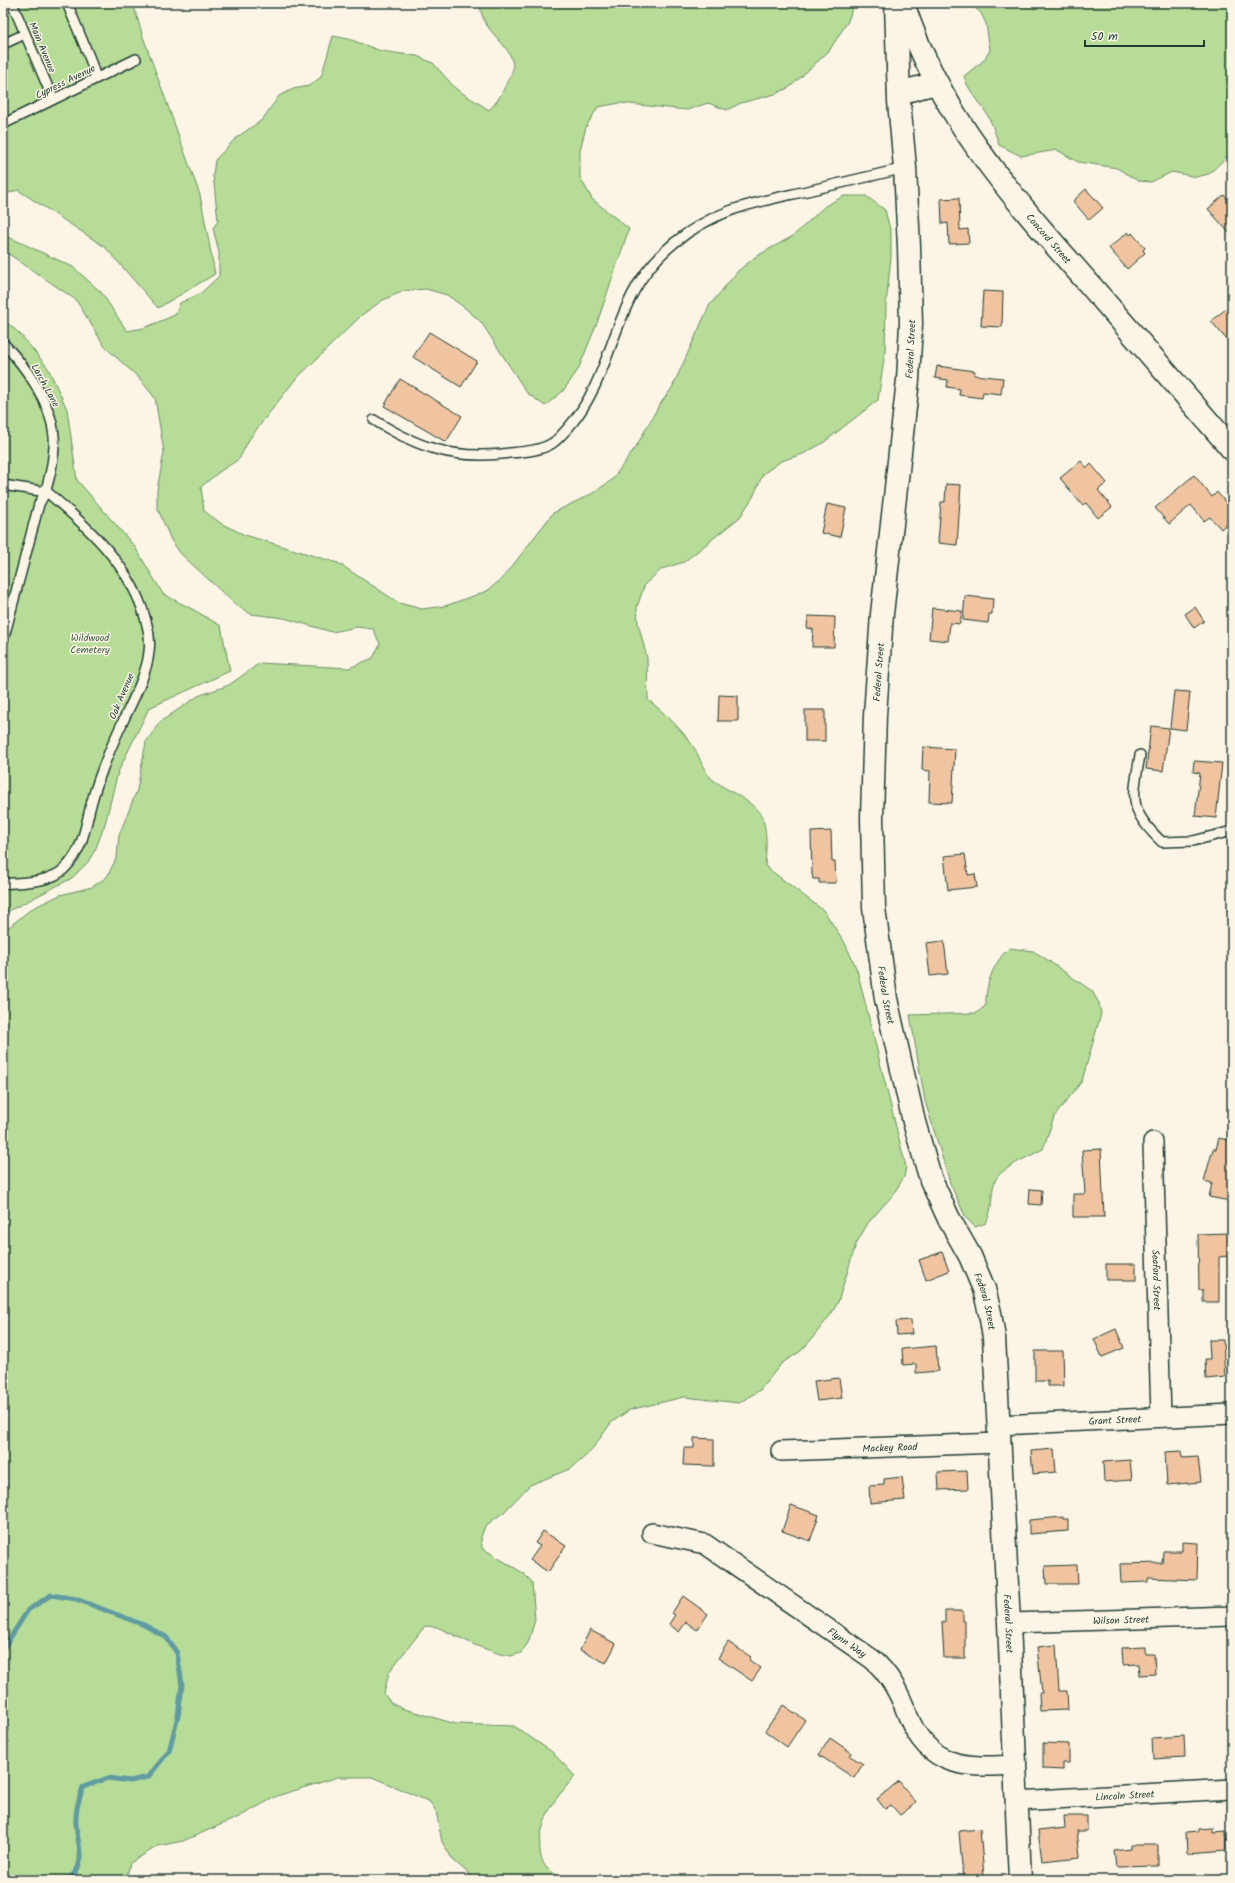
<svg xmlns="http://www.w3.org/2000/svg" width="1235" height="1883" font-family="Kalam,sans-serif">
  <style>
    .green { fill: #b6dc97; stroke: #6a8c66 }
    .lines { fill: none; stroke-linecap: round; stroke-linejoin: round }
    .stream { stroke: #609ba1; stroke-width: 5 }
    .building { fill: #f0c4a0; stroke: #1f3d34 }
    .lane-casing { stroke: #1f3d34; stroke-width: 12 }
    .street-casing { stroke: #1f3d34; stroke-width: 22 }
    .secondary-casing { stroke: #1f3d34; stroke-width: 25 }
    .lane { stroke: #fcf5e5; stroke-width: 9 }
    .street { stroke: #fcf5e5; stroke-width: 19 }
    .secondary { stroke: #fcf5e5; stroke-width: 22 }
    .labels { text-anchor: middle; stroke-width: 3; stroke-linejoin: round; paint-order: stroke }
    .street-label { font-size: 10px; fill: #1f3d34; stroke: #fcf5e5 }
    .park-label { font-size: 10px; fill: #3d5d48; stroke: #fcf5e5 }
  </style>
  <rect width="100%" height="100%" fill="#fcf5e5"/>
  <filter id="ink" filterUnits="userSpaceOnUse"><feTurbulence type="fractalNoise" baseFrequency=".025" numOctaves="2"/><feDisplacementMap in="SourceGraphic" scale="8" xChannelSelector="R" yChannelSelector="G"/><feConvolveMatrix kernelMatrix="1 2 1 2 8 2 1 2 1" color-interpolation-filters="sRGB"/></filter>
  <g filter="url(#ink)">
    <g class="green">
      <polygon points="3,3 133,3 142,34 200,195 215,274 158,308 105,247 18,190 3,195"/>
      <path d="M480 3H854L848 21 829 51 790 87 775 94 741 103 727 110 708 103 687 110 620 103 598 107 586 127 580 150V177L592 199 629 229 597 323 578 370 563 391 545 406 527 393 481 322 465 308 447 295 426 289 404 291 383 300 363 314 294 381 250 438 239 459 219 472 201 487 204 511 222 524 245 535 338 563 399 603 422 609 445 606 487 591 503 578 553 513 593 493 612 480 637 445 658 407 672 388 709 306 738 271 755 257 793 236 825 206 844 196H866L885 210 891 233V257L886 305 885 352 878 400 823 443 803 454 781 461 763 474 753 497 740 517 684 562 662 569 645 584 637 607 638 623 647 658 648 700C663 711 682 730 693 746 700 756 702 769 711 778 724 790 755 801 762 817 768 833 766 850 765 866L824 911 845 943 857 970 906 1167 904 1177 892 1196 868 1223 856 1244 838 1302 832 1313 810 1341 801 1351 782 1363 760 1390 739 1403 684 1397 629 1410 611 1423 590 1452 572 1468 530 1485 504 1512 485 1526 481 1537 482 1548 523 1573 532 1582 535 1620 528 1643 521 1653 511 1656 500 1654 477 1646 437 1627 425 1626 389 1672 384 1694 391 1703 401 1708 456 1724 514 1726 552 1752 575 1776C568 1785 560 1793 554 1802 543 1819 531 1855 549 1870 554 1875 564 1877 571 1880H476L453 1860 442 1842 436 1811 430 1802 372 1777H338L277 1796 239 1817 183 1841 158 1846 130 1863 126 1880H3V932L31 909 60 895 92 887 107 877 117 857 119 835 137 790 146 742 160 722 198 696 229 685 260 663 349 668 373 658 380 644 373 629 357 627 332 632 284 618 251 614 236 605 181 554 171 540 157 507V490L164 452 155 398 139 378 105 347 76 300 3 250V236L13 239 73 267 101 292 127 331 144 328 175 315 180 303 201 293 219 276V252L213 228 218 221 213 175 215 160 236 138 262 120 279 96 293 89 309 86 321 77 333 36 349 39 381 51 417 56 433 63 456 89 489 110C498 101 502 94 507 82 509 78 513 72 513 68 513 42 481 35 480 3Z"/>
      <path d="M969 3H1232V152L1209 174 1196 177 1172 172 1151 182 1138 181 1117 168 1078 162 1057 150 1021 156 999 145C995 133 991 119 983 108 975 95 969 92 964 76L984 60 990 50 986 24 981 13Z"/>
      <polygon points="3,319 21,335 48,368 67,409 77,480 135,547 163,594 194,610 221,626 230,671 149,708 118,772 105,824 96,848 88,862 72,878 3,914"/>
      <path d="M1009 948 1033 951 1043 957 1092 991 1099 1003 1101 1014 1082 1081 1054 1117 1043 1149C1031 1156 1000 1168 995 1181 990 1193 994 1208 986 1223L975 1227 966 1218 950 1183 925 1101 910 1015 977 1013 986 1005C985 984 994 962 1009 948Z"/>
    </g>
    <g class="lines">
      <path class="stream" d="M3 1649 28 1610 51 1595 76 1599 144 1625 166 1637 177 1653 182 1685 178 1716 169 1751 148 1777 130 1781 108 1778 83 1787C79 1800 75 1811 76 1824 77 1845 89 1865 67 1880"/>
    </g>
    <g class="building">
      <polygon points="1086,189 1103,208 1089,220 1073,201"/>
      <polygon points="1224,195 1232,205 1232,236 1208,209"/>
      <polygon points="959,198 960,230 968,229 969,243 949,244 948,223 942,224 941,199"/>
      <polygon points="1128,232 1130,235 1132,233 1145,248 1143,250 1145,253 1127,269 1109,248"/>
      <polygon points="983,291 1003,292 1002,327 981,326"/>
      <polygon points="1227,308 1232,314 1232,346 1211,321"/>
      <polygon points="429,332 477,361 461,387 413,357"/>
      <polygon points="937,366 975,371 974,375 1003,378 1001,394 983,392 982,398 959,395 960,389 947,387 948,380 935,378"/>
      <polygon points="400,379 462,416 446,442 384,406"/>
      <polygon points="1081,461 1087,468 1091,464 1107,483 1098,490 1112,507 1098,518 1086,503 1082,505 1060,478"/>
      <polygon points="1194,475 1212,497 1217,492 1232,510 1232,519 1221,529 1210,517 1204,521 1191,505 1169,524 1155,508"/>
      <polygon points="946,484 961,485 957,545 938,543 941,502 945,502"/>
      <polygon points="827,504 846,508 840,537 821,533"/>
      <polygon points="965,596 993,599 992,614 989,614 988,623 963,620"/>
      <polygon points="1195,607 1204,621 1194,628 1185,614"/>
      <polygon points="932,608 962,611 960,624 950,623 948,641 929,639"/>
      <polygon points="808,616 835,617 834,647 812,647 813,629 807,628"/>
      <polygon points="1174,691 1190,692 1186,730 1170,728"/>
      <polygon points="719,695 738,696 738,721 718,721"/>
      <rect x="805" y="710" width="20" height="31"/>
      <polygon points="1151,726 1169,728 1163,771 1146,769"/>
      <polygon points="923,747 955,749 952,803 929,802 930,771 922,770"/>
      <polygon points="1194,761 1222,763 1216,818 1195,816 1200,773 1193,772"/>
      <polygon points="831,831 832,862 835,862 836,883 819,883 819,879 813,879 812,874 811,832"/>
      <polygon points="965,854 968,875 975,874 977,887 948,890 944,856"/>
      <polygon points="944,941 948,974 930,976 926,943"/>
      <polygon points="1219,1138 1232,1141 1230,1201 1209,1197 1212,1183 1204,1181 1213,1149 1216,1149"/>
      <polygon points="1101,1149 1104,1217 1073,1217 1073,1194 1085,1194 1082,1150"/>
      <polygon points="1030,1189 1042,1190 1041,1205 1029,1204"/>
      <polygon points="1229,1233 1229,1256 1219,1257 1219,1302 1203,1302 1203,1290 1199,1290 1198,1234"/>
      <polygon points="942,1252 949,1271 926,1280 919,1260"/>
      <rect x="1106" y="1264" width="30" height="16"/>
      <polygon points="911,1320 912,1334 897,1335 896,1321"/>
      <polygon points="1116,1329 1124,1348 1102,1357 1094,1339"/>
      <polygon points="1209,1340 1223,1340 1225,1377 1206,1379 1205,1359 1210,1359"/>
      <polygon points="936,1346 938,1371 916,1373 916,1364 903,1365 902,1349"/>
      <polygon points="1035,1351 1063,1351 1064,1386 1048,1386 1048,1381 1035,1381"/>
      <polygon points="839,1378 842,1398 817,1401 814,1381"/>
      <polygon points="694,1438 714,1439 714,1466 683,1465 684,1448 694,1448"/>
      <polygon points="1054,1449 1056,1472 1033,1474 1031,1451"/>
      <polygon points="1181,1451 1182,1458 1198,1457 1201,1482 1167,1485 1165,1452"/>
      <polygon points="1130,1460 1132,1480 1104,1482 1103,1462"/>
      <polygon points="967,1471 968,1489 939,1490 938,1472"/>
      <polygon points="902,1477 905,1500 870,1503 869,1486 884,1485 884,1479"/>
      <polygon points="791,1505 819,1515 810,1541 782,1531"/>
      <polygon points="1063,1517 1063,1519 1068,1519 1068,1531 1029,1534 1029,1520"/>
      <polygon points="543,1531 566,1546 548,1572 530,1560 540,1546 535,1543"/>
      <polygon points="1182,1542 1198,1543 1197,1580 1148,1578 1148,1582 1121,1583 1120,1564 1162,1563 1163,1551 1182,1551"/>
      <polygon points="1077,1565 1078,1584 1046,1584 1045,1566"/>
      <polygon points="683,1596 708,1614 697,1630 686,1622 679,1632 669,1624 675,1615 672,1613"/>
      <polygon points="945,1611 963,1611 963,1621 965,1621 965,1658 944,1658 942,1622 945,1622"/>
      <polygon points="590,1630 616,1644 606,1663 580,1650"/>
      <polygon points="728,1642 751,1657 749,1660 761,1668 752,1681 718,1658"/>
      <polygon points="1056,1645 1059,1691 1067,1691 1068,1710 1040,1711 1039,1693 1042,1693 1037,1647"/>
      <polygon points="1145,1647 1145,1654 1154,1654 1155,1674 1140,1675 1139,1664 1123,1665 1122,1648"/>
      <polygon points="783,1705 805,1720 787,1747 765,1731"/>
      <polygon points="1184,1736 1185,1757 1153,1759 1152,1738"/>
      <polygon points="830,1738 852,1753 850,1756 863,1764 854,1778 819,1755"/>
      <polygon points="1043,1743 1069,1744 1069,1763 1063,1763 1063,1770 1043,1769"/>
      <polygon points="899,1781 916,1803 900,1815 891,1805 885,1809 877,1799"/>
      <polygon points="1064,1816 1087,1816 1087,1831 1077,1831 1080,1857 1042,1861 1038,1831 1065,1828"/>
      <polygon points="1214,1828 1214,1832 1226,1831 1227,1850 1187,1853 1186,1833 1198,1832 1198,1829"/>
      <polygon points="980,1829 984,1877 963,1879 959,1831"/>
      <polygon points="1130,1845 1158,1845 1158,1866 1116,1867 1114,1851 1130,1849"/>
    </g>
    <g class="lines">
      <defs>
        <g id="lane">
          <polyline points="12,3 53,99"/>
          <polyline points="67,3 90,59 96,78"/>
          <polyline points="3,44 25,34"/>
          <polyline points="3,124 136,59"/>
          <path d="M3 343C26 367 51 402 54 436 55 447 53 459 51 470 48 483 46 493 39 504L3 641"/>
          <path d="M374 420C417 447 451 459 502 454 517 452 537 452 551 444 558 440 562 434 568 428 603 388 609 340 632 295 642 275 657 257 674 243 717 208 754 203 807 191 840 183 872 176 905 168"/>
          <polyline points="3,485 47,492"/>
          <path d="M1140 755C1133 799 1127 809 1162 842L1193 841 1232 831"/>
          <path d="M3 884C21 882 50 883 64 869 84 850 85 826 92 801 100 772 112 744 125 717 134 698 147 673 149 652 150 644 149 632 147 625 134 568 89 528 47 492"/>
        </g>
        <g id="street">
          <path id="s1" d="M1153 1142 1161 1417"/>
          <path id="s2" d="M998 1425 1232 1414"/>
          <path id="s3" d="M781 1451 999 1443"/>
          <path id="s4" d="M652 1533 705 1544 872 1659C890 1674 900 1694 908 1716 929 1768 965 1768 1015 1765"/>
          <path id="s5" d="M1009 1623 1232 1616"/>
          <path id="s6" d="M1017 1801 1232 1789"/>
        </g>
        <g id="secondary">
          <path id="s7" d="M896 3 899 101 905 168 909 247 911 324 908 380 882 614 875 715 872 818 874 908 886 999 914 1122 931 1180 949 1219 970 1256 984 1289 990 1313 994 1338 1009 1623 1020 1880"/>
          <path id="s8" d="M903 3C939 116 1014 199 1091 286 1138 340 1185 395 1232 449"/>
          <polyline points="899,93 936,83"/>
        </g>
      </defs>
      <use href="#lane" class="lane-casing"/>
      <use href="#street" class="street-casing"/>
      <use href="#secondary" class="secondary-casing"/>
      <use href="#lane" class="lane"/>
      <use href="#street" class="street"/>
      <use href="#secondary" class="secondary"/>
    </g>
  </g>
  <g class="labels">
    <g class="street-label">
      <text transform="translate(43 47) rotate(67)" y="4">Main Avenue</text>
      <text transform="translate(65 81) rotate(-26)" y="4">Cypress Avenue</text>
      <text dy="4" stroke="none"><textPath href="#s8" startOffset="279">Concord Street</textPath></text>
      <text transform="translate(910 349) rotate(-87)" y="4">Federal Street</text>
      <text transform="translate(46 385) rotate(61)" y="4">Larch Lane</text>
      <text transform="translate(878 672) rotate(-86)" y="4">Federal Street</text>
      <text transform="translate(121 696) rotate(-67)" y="4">Oak Avenue</text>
      <text dy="4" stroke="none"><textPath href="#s7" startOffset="995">Federal Street</textPath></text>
      <text dy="4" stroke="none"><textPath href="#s1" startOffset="138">Seaford Street</textPath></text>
      <text dy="4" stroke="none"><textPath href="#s7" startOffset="1319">Federal Street</textPath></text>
      <text dy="4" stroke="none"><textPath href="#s2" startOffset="117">Grant Street</textPath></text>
      <text dy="4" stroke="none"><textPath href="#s3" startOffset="109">Mackey Road</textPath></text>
      <text dy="4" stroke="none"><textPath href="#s5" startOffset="112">Wilson Street</textPath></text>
      <text dy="4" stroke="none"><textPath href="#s7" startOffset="1643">Federal Street</textPath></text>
      <text dy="4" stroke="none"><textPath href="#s4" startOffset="227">Flynn Way</textPath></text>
      <text dy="4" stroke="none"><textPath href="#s6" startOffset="108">Lincoln Street</textPath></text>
    </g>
    <g class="park-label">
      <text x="90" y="641">Wildwood<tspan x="90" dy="12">Cemetery</tspan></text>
    </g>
  </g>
  <rect width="1235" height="1883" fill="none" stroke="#fcf5e5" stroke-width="16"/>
  <rect x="8" y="8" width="1219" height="1867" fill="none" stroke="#1f3d34" stroke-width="1.5" filter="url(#ink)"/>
  <path d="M1085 40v6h119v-6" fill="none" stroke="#1f3d34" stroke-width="2"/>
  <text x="1091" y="40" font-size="12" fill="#1f3d34" stroke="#fcf5e5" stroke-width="3" paint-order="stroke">50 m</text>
</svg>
